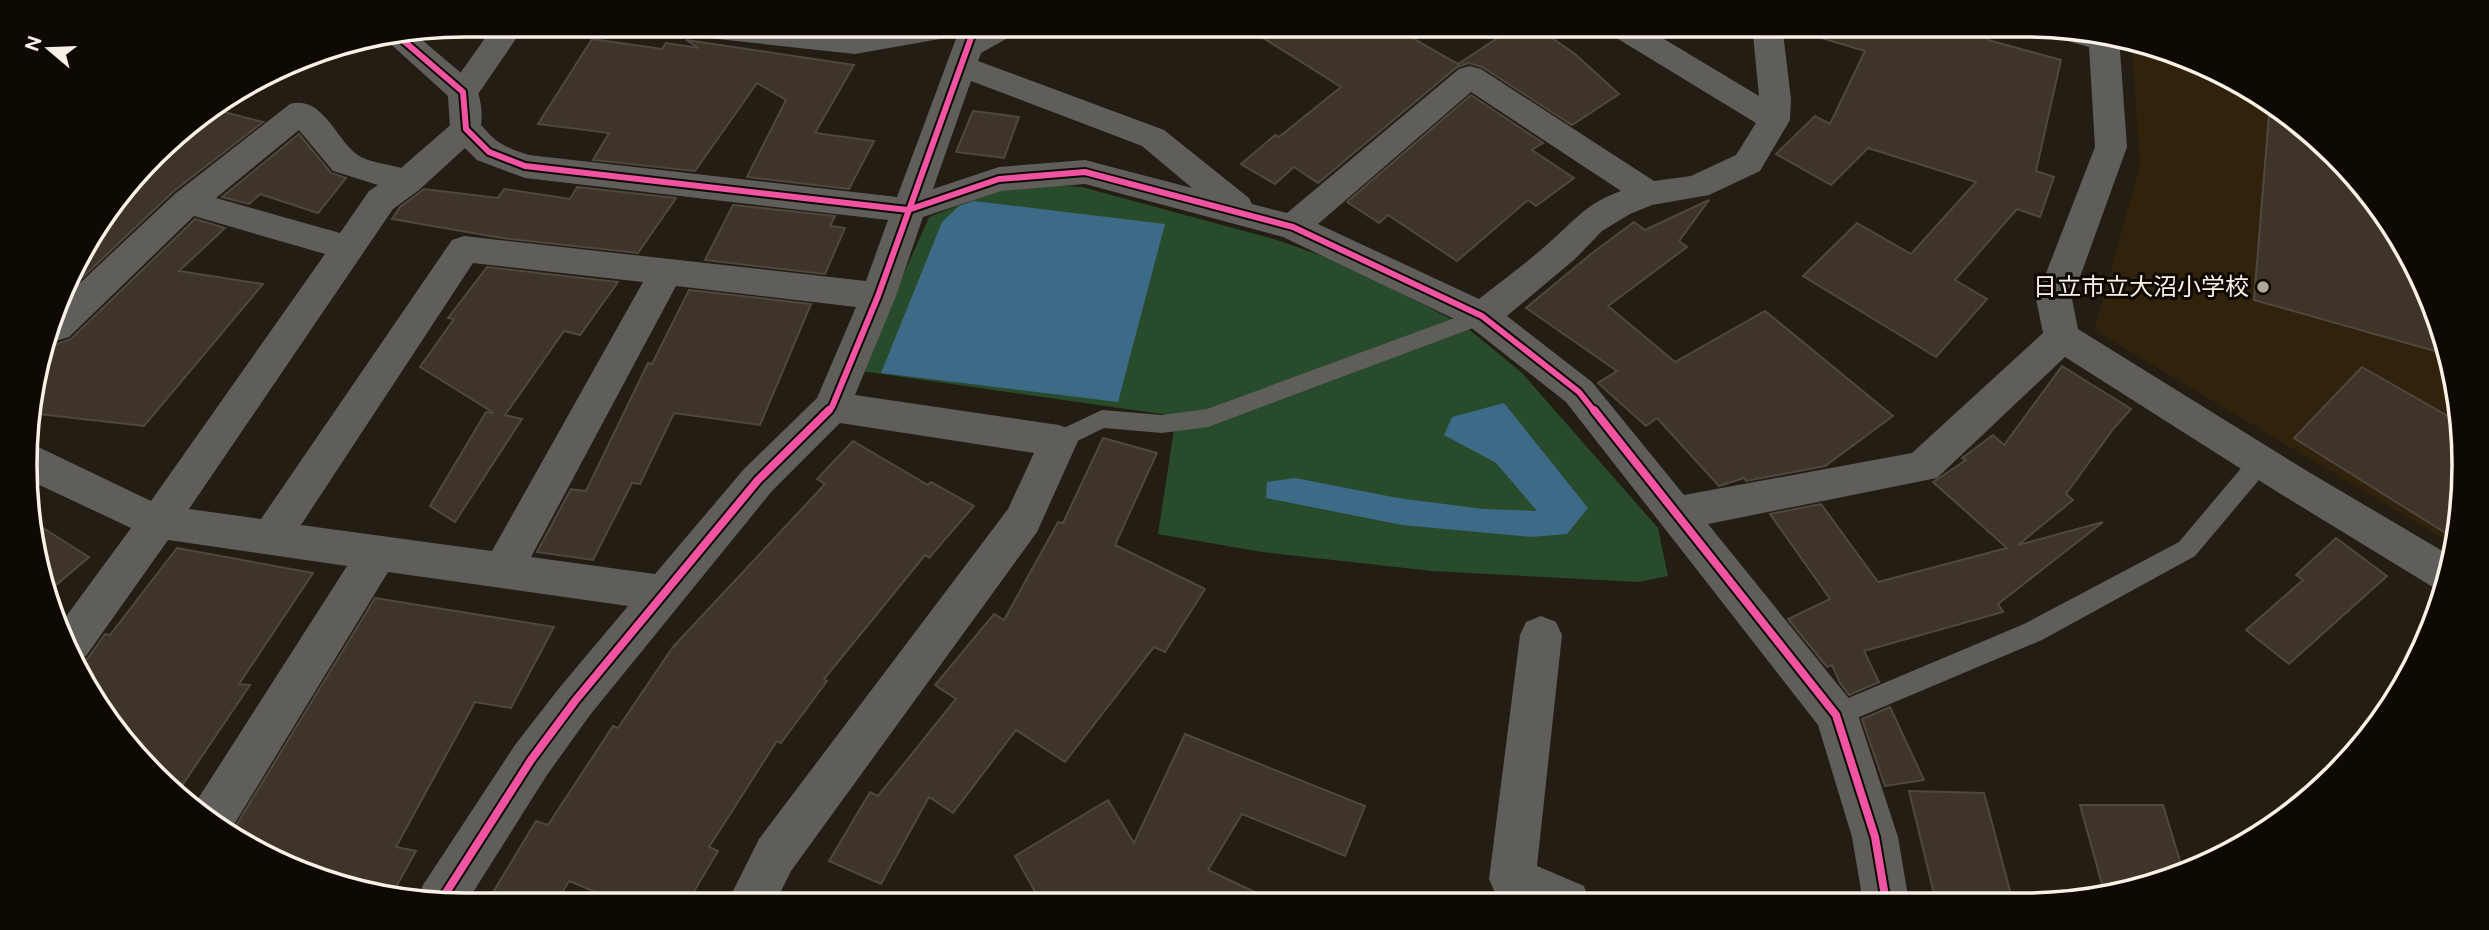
<svg xmlns="http://www.w3.org/2000/svg" width="2489" height="930" font-family="'Public Sans','Noto Sans JP',sans-serif">
  <style>
    .built { fill: #31220b }
    .green { fill: #284b2b }
    .water { fill: #3d6a87 }
    .building { fill: #3e3429; stroke: #4f4840; stroke-width: 2 }
    .lines { fill: none; stroke-linecap: round; stroke-linejoin: round }
    .service { fill: #5f5e5a; fill-rule: evenodd }
    .minor { fill: #5f5e5a; fill-rule: evenodd }
    .tertiary { fill: #5f5e5a; fill-rule: evenodd }
    .cycleway-far1-casing { stroke: #0f0904; stroke-width: 10 }
    .cycleway-casing { stroke: #0f0904; stroke-width: 12 }
    .cycleway-far1 { stroke: #f153a3; stroke-width: 6 }
    .cycleway { stroke: #f153a3; stroke-width: 8 }
    .poi-dot { fill: #aea79c; stroke: #0f0904; stroke-width: 2.5 }
    .labels { text-anchor: middle; stroke-width: 6; stroke-linejoin: round; paint-order: stroke }
    .poi-label { font-size: 24px; fill: #f9f1e5; stroke: #0f0904; text-anchor: end }
    .rim { fill: none; stroke: #f9f1e5; stroke-width: 3.5 }
  </style>
  <rect width="100%" height="100%" fill="#231d13"/>
  <polygon class="built" points="2131,39 2138,40 2292,116 2406,245 2461,408 2452,544 2094,330 2140,166"/>
  <polygon class="green" points="1053,185 1082,187 1274,239 1340,262 1465,326 1522,373 1658,528 1668,576 1639,582 1432,571 1262,552 1158,534 1176,416 861,371 929,217 1001,189"/>
  <g class="water">
    <polygon points="974,201 1165,224 1118,402 881,373 942,222 959,206"/>
    <polygon points="1504,403 1588,508 1567,534 1531,537 1402,525 1266,498 1267,482 1295,478 1398,498 1483,509 1537,511 1496,463 1444,435 1452,417"/>
  </g>
  <g class="building">
    <polygon points="1241,24 1388,24 1458,64 1519,24 1532,24 1575,54 1619,94 1572,125 1482,67 1469,63 1457,67 1318,183 1294,167 1275,184 1241,164 1275,135 1279,137 1341,87"/>
    <polygon points="1807,24 1994,24 1988,40 2061,60 2036,171 2054,177 2040,217 2017,209 1955,280 1987,299 1936,357 1803,276 1857,223 1911,254 1976,182 1868,148 1831,185 1776,154 1815,116 1830,124 1865,51 1805,33"/>
    <polygon points="592,39 662,49 666,43 699,48 686,40 854,65 815,133 874,141 849,189 747,177 786,100 757,83 695,171 593,160 609,133 538,124"/>
    <polygon points="1471,95 1543,143 1532,150 1574,178 1536,206 1528,200 1457,261 1388,215 1379,223 1347,202"/>
    <polygon points="216,110 263,122 174,191 68,291 83,245 165,146 174,148"/>
    <polygon points="973,111 1019,117 1004,158 956,152"/>
    <polygon points="2269,115 2298,122 2406,245 2442,353 2254,300"/>
    <polygon points="299,134 331,173 346,178 318,213 260,194 249,204 222,197"/>
    <polygon points="577,187 676,198 638,253 502,238 392,219 400,207 424,189 498,198 504,189 570,199"/>
    <polygon points="1709,200 1679,241 1687,247 1608,306 1675,362 1765,311 1893,416 1825,466 1746,481 1744,478 1719,486 1657,418 1646,426 1598,383 1617,371 1526,308 1591,254 1634,222 1645,230"/>
    <polygon points="733,205 835,216 830,226 845,228 825,274 705,260"/>
    <polygon points="195,219 225,228 179,271 263,284 144,426 29,413 51,342 57,344 71,339"/>
    <polygon points="487,267 618,282 580,335 564,331 505,415 522,419 455,522 430,506 486,412 494,413 420,367 454,319 448,318"/>
    <polygon points="689,290 811,304 760,425 674,413 640,484 632,483 593,560 537,552 571,489 586,491 648,363 652,364"/>
    <polygon points="2062,366 2131,409 2114,428 2066,494 2073,500 2018,545 2103,522 1998,604 2003,612 1864,651 1879,682 1849,695 1840,683 1832,665 1827,667 1788,619 1830,599 1770,514 1821,504 1878,582 2007,548 1933,482 1966,460 1962,458 1993,435 2004,445"/>
    <polygon points="2362,367 2460,423 2452,537 2294,438"/>
    <polygon points="1103,438 1157,453 1115,545 1205,589 1165,652 1154,647 1065,762 1016,730 953,813 929,797 881,884 829,861 870,792 878,796 956,699 935,685 994,614 1004,620 1058,522 1063,523"/>
    <polygon points="853,441 928,485 931,482 974,506 929,558 925,555 824,679 827,681 781,743 777,741 709,847 718,851 686,905 627,905 569,881 555,905 528,905 492,894 536,821 548,825 613,726 618,728 673,647 825,484 817,479"/>
    <polygon points="32,521 89,557 49,591 33,551"/>
    <polygon points="2336,538 2387,576 2289,664 2246,630 2303,580 2296,575"/>
    <polygon points="177,548 313,573 239,684 250,685 177,793 99,709 80,664 88,658 105,634 110,635"/>
    <polygon points="375,598 554,627 511,708 475,702 396,847 416,851 391,896 351,890 232,832"/>
    <polygon points="1890,707 1924,780 1885,786 1862,719"/>
    <polygon points="1185,734 1365,806 1345,856 1242,814 1208,870 1280,904 1042,904 1015,856 1108,800 1134,843"/>
    <polygon points="1909,791 1984,793 2013,902 1936,902"/>
    <polygon points="2080,805 2163,805 2183,871 2105,895"/>
  </g>
  <g class="lines">
    <g class="service">
      <polygon points="1482,308 1489,310 1493,316 1489,322 1208,427 1162,433 1104,428 1059,450 1051,448 1048,441 1051,434 1102,410 1162,415 1207,409"/>
      <polygon points="2261,452 2269,454 2272,461 2269,468 2195,556 2042,640 1845,723 1836,727 1827,723 1823,715 1827,707 2024,624 2179,542 2253,454"/>
    </g>
    <g class="minor">
      <polygon points="495,24 526,24 474,100 463,103 452,100 447,92"/>
      <path d="M656 24H767L855 34 909 24H1024L1020 31 981 53 978 61 1164 130 1249 198 1252 204 1287 213 1459 69 1470 66 1481 69 1654 181 1691 176 1736 155 1756 123 1605 31 1601 24H1639L1759 96 1752 24H1782L1791 99 1790 120 1760 171 1709 195 1652 205 1630 214 1602 231 1575 259 1507 316 1592 382 1684 495 1912 453 2043 333 2036 299 2095 147 2089 47 2053 37 2049 30 2050 28 2119 37 2127 147 2072 299 2078 329 2307 471 2451 556 2449 579 2444 592 2436 589 2279 493 2065 357 1937 478 1708 524 1851 701 1858 715 1898 837 1909 902H1863L1852 837 1818 725 1566 402 1469 326 1283 237 1085 184 1001 191 923 217 896 296 855 395 1059 425 1072 430 1078 441 1037 532 791 871 774 905H726L759 839 1008 509 1034 453 840 423 772 491 590 715 547 775 465 905 418 899 423 885 515 745 560 687 628 606 388 572 230 831 197 815 192 809 194 805 347 566 168 540 86 656 78 659 62 622 131 528 31 481 30 443 151 501 325 254 194 216 69 337 56 341 51 339 66 296 176 193 290 104C321 95 334 135 355 153 365 162 388 164 401 168L455 121C483 113 482 133 502 144 510 149 520 152 529 155L897 197 957 36 855 54 671 34 660 31ZM971 81 1142 146 1192 188 1085 160 999 167 933 189ZM1471 92 1621 191C1587 203 1576 219 1551 241 1528 262 1503 280 1479 299L1318 224ZM299 130 333 171 378 185 369 191 340 233 216 198ZM465 148 477 160 525 178 888 220 866 281 464 236 452 240 261 519 189 509 393 209 419 190ZM473 263 643 282 492 551 301 525ZM676 286 856 307 817 398 744 469 655 574 531 557Z"/>
      <polygon points="1541,616 1556,622 1562,635 1537,866 1584,886 1590,903 1513,903 1496,895 1489,879 1520,635 1526,622"/>
    </g>
    <path class="tertiary" d="M414 33 474 84C482 97 485 124 477 137L466 140 455 137 450 129 448 96 384 38Z"/>
    <defs>
      <g id="cycleway-far1">
        <polyline points="398,36 463,92 466,129 489,152 525,166 908,210 999,179 1085,172 1293,227 1482,316 1579,392 1595,412"/>
        <polyline points="827,412 832,407 878,296 976,24"/>
      </g>
      <g id="cycleway">
        <polyline points="1594,410 1836,715 1875,837 1886,902"/>
        <polyline points="440,902 531,760 575,701 758,480 829,410"/>
      </g>
    </defs>
    <use href="#cycleway-far1" class="cycleway-far1-casing"/>
    <use href="#cycleway" class="cycleway-casing"/>
    <use href="#cycleway-far1" class="cycleway-far1"/>
    <use href="#cycleway" class="cycleway"/>
  </g>
  <circle class="poi-dot" cx="2263" cy="287" r="7"/>
  <g class="labels">
    <g class="poi-label">
      <text x="2249" y="295">日立市立大沼小学校</text>
    </g>
  </g>
  <path d="M0 0H2489V930H0ZM465 37H2024A428 428 0 0 1 2452 465V465A428 428 0 0 1 2024 893H465A428 428 0 0 1 37 465V465A428 428 0 0 1 465 37Z" fill="#0f0904" fill-rule="evenodd"/>
  <path class="rim" d="M465 37H2024A428 428 0 0 1 2452 465V465A428 428 0 0 1 2024 893H465A428 428 0 0 1 37 465V465A428 428 0 0 1 465 37Z"/>
  <g transform="translate(49 49) rotate(289)" stroke="#0f0904" stroke-width="5" paint-order="stroke">
  <path d="M0-5L12 26L0 18L-12 26Z" fill="#f9f1e5"/>
  <text y="-10" font-size="19" font-weight="bold" text-anchor="middle" fill="#f9f1e5">N</text>
  </g>
</svg>
